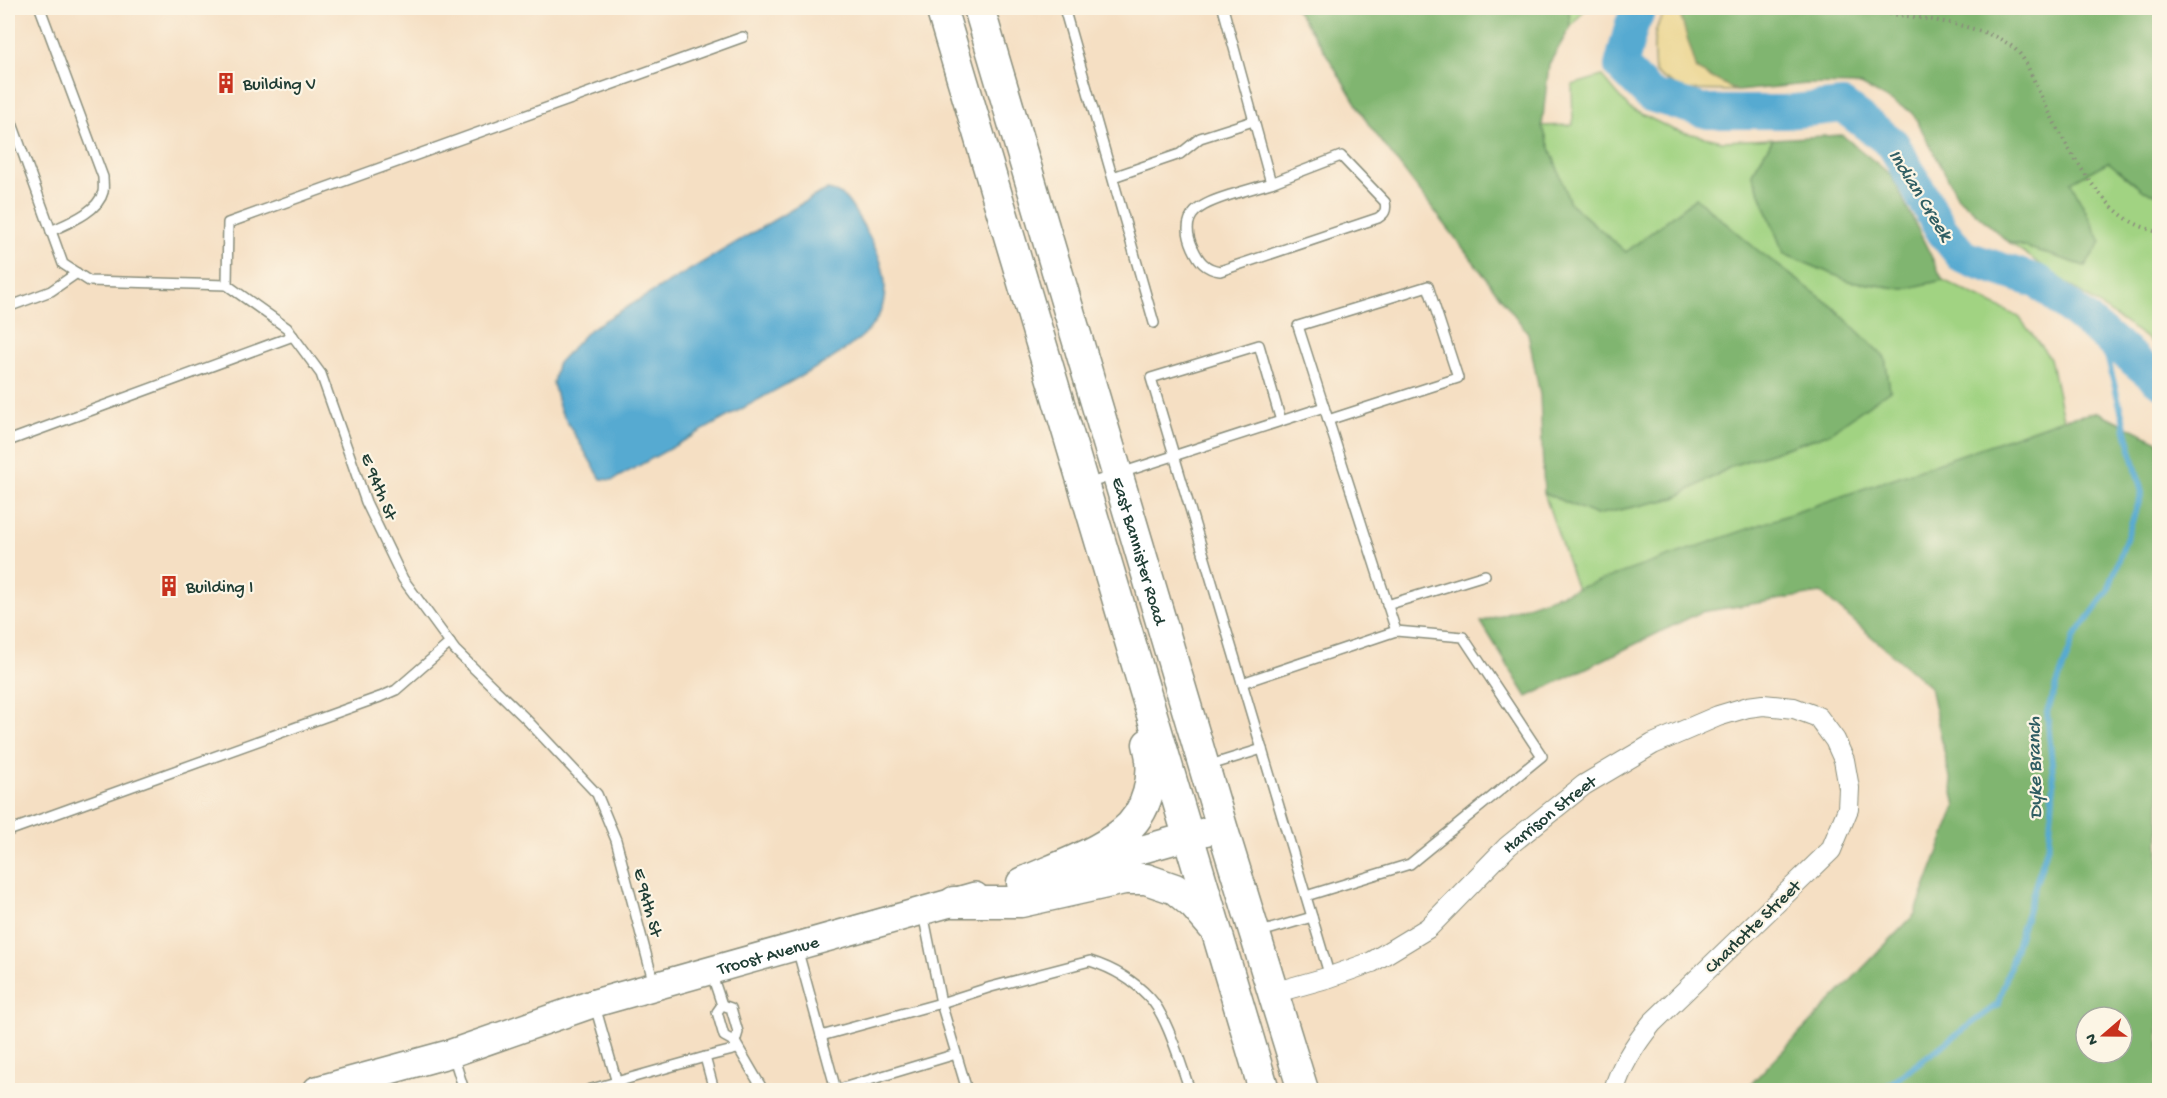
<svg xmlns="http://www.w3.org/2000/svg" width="2167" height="1098" font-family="'Gochi Hand',sans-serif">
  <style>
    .green { fill: #a1d382; stroke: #60885b; stroke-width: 1.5 }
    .forest { fill: #80b570; stroke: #507952; stroke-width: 1.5; fill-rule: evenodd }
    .sand { fill: #eeda9e; stroke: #868c69; stroke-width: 1.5 }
    .water { fill: #56aad1; stroke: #3a7482; stroke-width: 1.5 }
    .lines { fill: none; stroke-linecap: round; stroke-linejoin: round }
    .stream { stroke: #56aad1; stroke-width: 6 }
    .river { stroke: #56aad1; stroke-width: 34 }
    .lane-casing { stroke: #8a8e7c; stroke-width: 12 }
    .street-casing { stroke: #8a8e7c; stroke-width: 22 }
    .secondary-casing { stroke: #8a8e7c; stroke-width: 30 }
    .primary-casing { stroke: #8a8e7c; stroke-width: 33 }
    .path { stroke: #8a8e7c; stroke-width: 4; stroke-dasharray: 1.5 4.5; stroke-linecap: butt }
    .lane { stroke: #fff; stroke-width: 9 }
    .street { stroke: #fff; stroke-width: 20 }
    .secondary { stroke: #fff; stroke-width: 27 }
    .primary { stroke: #fff; stroke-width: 30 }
    .labels { text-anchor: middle; stroke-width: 4.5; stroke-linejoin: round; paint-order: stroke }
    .poi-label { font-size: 18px; fill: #1f3d34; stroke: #fcf5e5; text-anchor: start }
    .street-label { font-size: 18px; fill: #1f3d34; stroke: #fcf5e5 }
    .water-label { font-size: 20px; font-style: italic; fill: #305e63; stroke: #fcf5e5 }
  </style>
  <rect width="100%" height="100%" fill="#fcf5e5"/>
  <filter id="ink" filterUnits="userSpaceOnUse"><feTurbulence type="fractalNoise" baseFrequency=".0167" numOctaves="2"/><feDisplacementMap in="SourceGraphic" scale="12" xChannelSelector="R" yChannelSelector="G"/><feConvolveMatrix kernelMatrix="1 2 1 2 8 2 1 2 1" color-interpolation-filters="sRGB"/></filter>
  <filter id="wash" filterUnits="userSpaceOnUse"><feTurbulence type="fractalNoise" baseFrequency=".008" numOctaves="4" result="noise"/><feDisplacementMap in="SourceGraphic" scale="24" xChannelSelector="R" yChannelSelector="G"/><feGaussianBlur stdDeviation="1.35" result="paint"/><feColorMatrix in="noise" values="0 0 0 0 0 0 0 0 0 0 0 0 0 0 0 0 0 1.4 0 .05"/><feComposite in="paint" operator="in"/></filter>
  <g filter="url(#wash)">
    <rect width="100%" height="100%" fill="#f5dfc3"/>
    <g class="green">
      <polygon points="1569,8 1586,8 1570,28"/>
      <polygon points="1602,76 1629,108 1674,130 1722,141 1773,139 1752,173 1784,254 1849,281 1904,289 1943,280 2019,317 2050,358 2063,419 1577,590 1544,493 1596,515 1675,498 1734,465 1828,434 1890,390 1885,358 1832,306 1756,249 1696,198 1626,252 1570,203 1542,126 1573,125 1572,85"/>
      <polygon points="2108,161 2144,191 2159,195 2159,347 2007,241 2085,266 2086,211 2070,182"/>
    </g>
    <g class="forest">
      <polygon points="1295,8 1569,8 1570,28 1549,64 1542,126 1570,203 1626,252 1696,198 1756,249 1832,306 1885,358 1890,390 1828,434 1734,465 1675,498 1596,515 1544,493 1540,395 1528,333 1369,125 1321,45"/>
      <polygon points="1678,8 2159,8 2159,195 2144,191 2108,162 2071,182 2101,242 2085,266 2007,241 1958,197 1912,112 1861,85 1807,84 1737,91 1697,70"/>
      <polygon points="1842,135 1891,175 1943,280 1904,289 1849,281 1784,254 1752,173 1773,139"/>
      <path d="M2098 412 2158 441 2159 444V1090H1745L1915 914 1956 806 1930 687 1821 593 1701 612 1527 697 1481 622 2063 419ZM2086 1017H2122V1053H2086Z"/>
    </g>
    <path class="sand" d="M1668 8H1678L1697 70 1737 91 1682 90 1655 73C1653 48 1651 28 1668 8Z"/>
    <path class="water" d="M827 190C846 192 851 206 860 220 876 247 892 275 882 308 874 332 849 347 830 360L613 480 601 479 560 410 553 383 557 364 590 329 818 194Z"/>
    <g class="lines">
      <polyline class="stream" points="1882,1090 1998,1004 2049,842 2054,785 2047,712 2074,638 2108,591 2142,493 2101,332"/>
      <polyline class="river" points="1640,8 1632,24 1621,66 1650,95 1708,112 1785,112 1843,106 1893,144 1940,228 1963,257 2039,282 2160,381"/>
    </g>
  </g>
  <g filter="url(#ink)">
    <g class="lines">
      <defs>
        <g id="lane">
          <path d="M40 8 103 177C103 182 104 187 103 192 98 212 68 223 51 231"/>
          <polyline points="1064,8 1154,323"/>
          <path d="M1223 8 1271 183 1341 156 1385 202C1387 211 1384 214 1378 218L1220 271C1205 269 1199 261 1193 248 1177 213 1202 204 1230 195 1244 191 1257 187 1271 183"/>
          <polyline points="8,112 63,264 89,281 227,285 287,328 321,374 366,502 403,579 455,650 526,719 597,794 616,840 654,984"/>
          <polyline points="1113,177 1180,154 1200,138 1253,121"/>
          <polyline points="227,285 228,223 743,37"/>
          <polyline points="8,307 51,291 77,273"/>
          <polyline points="1324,407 1298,326 1428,286 1458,378 1328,420"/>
          <polyline points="8,441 293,336"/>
          <polyline points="1087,484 1281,421"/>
          <polyline points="1387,605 1485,575"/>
          <polyline points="1242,683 1396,631 1463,637 1542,756 1410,864 1306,896"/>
          <polyline points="1207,766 1262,749"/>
          <polyline points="8,831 380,697 396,690 450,643"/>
          <path d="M923 913 941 1003 991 987 1090 961C1112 968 1134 981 1149 997 1167 1015 1181 1066 1190 1090"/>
          <polyline points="1257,933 1312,917"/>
          <polyline points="797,948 836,1090"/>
          <polyline points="711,972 722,1005 717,1012 724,1036 735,1042 763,1090"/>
          <polyline points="1330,977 1151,378 1259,345 1281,421 1324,407 1396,631"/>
          <polyline points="722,1005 731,1008 738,1032 735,1042"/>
          <polyline points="595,1006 619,1090"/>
          <polyline points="821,1036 941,1003 967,1090"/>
          <polyline points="453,1055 464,1090"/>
          <polyline points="705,1057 737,1049"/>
          <polyline points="588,1090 705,1057 714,1090"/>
          <polyline points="836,1090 956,1054"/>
        </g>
        <g id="street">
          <path id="s1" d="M1273 993 1330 977 1372 962 1428 928 1508 846 1584 785 1653 744 1718 716 1748 707 1763 705 1794 708 1818 717 1835 740 1844 760 1849 788 1848 809 1831 850 1652 1023C1635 1044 1621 1065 1614 1090"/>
        </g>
        <g id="secondary">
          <polyline points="1079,867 1222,827"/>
          <path id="s2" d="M317 1090 452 1053 595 1003 975 896"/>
        </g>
        <g id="primary">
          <polyline points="941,8 1264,1090"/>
          <path id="s3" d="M979 8 1222 827 1303 1090"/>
          <path d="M1022 883C1052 869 1097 854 1122 833 1148 813 1157 775 1148 744"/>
          <polyline points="954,902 1021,902 1124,879 1146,879 1175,889 1194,905 1213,927"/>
        </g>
      </defs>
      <use href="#lane" class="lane-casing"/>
      <use href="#street" class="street-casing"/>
      <use href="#secondary" class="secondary-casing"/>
      <use href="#primary" class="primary-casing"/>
      <path class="path" d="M1880 8 1884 13C1920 18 1993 25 2018 52 2026 59 2036 86 2041 96 2060 135 2095 203 2134 223 2142 227 2151 230 2160 233"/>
      <use href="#lane" class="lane"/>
      <use href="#street" class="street"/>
      <use href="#secondary" class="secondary"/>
      <use href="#primary" class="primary"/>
    </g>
  </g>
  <defs>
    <symbol id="building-bare" viewBox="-9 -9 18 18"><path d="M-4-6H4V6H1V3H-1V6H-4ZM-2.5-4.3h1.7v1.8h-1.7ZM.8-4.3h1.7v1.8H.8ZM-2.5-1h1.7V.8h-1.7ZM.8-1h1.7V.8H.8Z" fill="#c8321e" stroke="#fcf5e5" stroke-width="2.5" paint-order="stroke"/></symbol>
  </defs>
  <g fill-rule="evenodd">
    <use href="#building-bare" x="211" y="68" width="30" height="30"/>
    <use href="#building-bare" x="154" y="571" width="30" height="30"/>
  </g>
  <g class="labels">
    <g class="poi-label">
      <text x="243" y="89">Building V</text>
      <text x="186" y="592">Building I</text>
    </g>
    <g class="street-label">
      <text transform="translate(380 486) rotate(68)" y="6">E 94th St</text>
      <text dy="6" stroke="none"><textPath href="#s3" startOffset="566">East Bannister Road</textPath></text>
      <text dy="6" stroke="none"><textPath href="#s1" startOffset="336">Harrison Street</textPath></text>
      <text transform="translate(649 902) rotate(75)" y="6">E 94th St</text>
      <text transform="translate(1752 926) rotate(-44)" y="6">Charlotte Street</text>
      <text dy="6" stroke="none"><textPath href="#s2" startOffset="471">Troost Avenue</textPath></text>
    </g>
    <g class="water-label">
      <text transform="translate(1922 194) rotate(58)" y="7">Indian Creek</text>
      <text transform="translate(2033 768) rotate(-91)" y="7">Dyke Branch</text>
    </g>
  </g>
  <rect width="2167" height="1098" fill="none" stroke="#fcf5e5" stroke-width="30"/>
  <g transform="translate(2104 1035) rotate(250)"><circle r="28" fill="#fcf5e5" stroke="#a4ab9e" stroke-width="1.5"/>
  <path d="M0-4.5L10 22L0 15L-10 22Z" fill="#c8321e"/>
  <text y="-9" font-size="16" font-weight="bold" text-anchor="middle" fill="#1f3d34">N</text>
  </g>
</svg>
